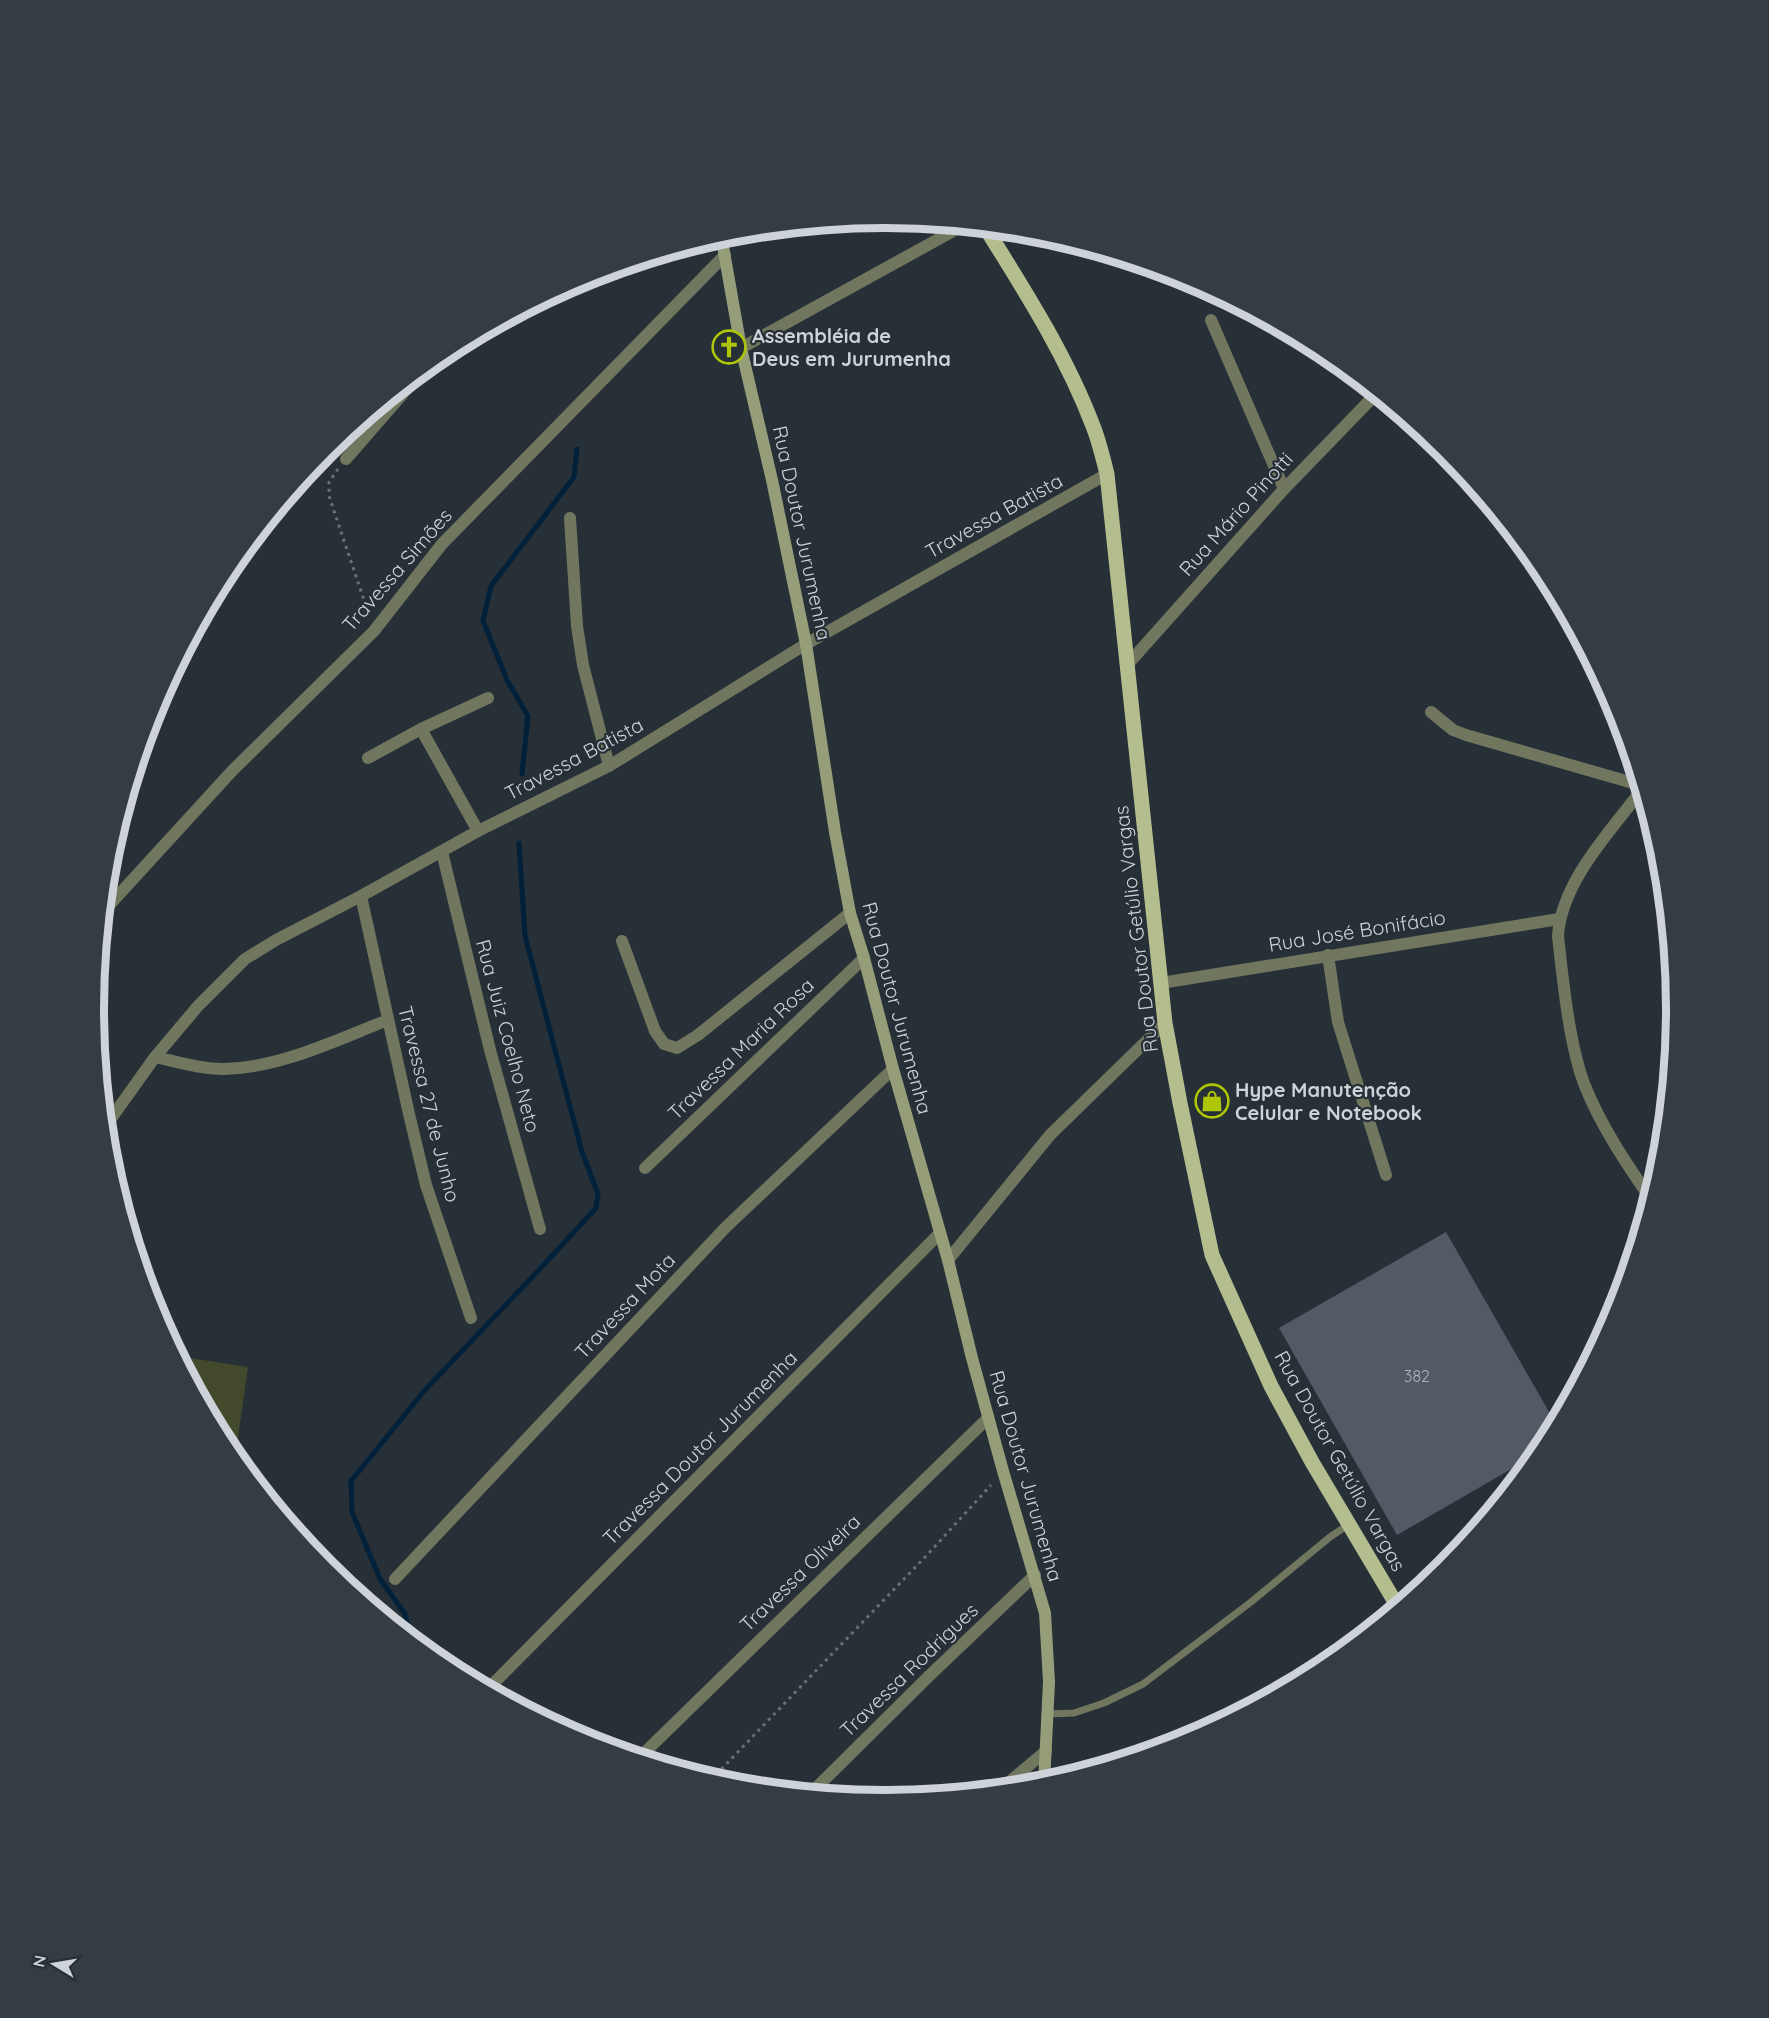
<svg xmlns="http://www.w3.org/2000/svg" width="1769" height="2018" font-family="Quicksand,sans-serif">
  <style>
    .green { fill: #43492b }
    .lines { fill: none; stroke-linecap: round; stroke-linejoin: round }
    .stream { stroke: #01213b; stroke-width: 5 }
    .building { fill: #525b65 }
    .path { stroke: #697077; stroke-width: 3; stroke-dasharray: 3 4.5; stroke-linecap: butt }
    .lane { stroke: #71765f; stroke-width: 7 }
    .street { stroke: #71765f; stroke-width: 12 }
    .secondary { stroke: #969e79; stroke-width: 12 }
    .primary { stroke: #b3bd8e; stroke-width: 15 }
    .labels { text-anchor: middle; stroke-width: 4.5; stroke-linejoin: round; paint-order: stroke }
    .number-label { font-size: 16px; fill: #aeb5bb }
    .poi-label { font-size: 20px; font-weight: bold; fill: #cdd3d8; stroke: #272f37; text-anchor: start }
    .street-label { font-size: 20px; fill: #cdd3d8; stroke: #272f37 }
    .rim { fill: none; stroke: #cdd3d8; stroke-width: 8 }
  </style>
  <rect width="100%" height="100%" fill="#272f37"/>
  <polygon class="green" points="177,1356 248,1367 235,1459 226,1448"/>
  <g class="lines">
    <g class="stream">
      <polyline points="522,774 528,716 507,680 483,621 491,586 574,477 577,449"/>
      <polyline points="411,1639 405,1614 380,1579 352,1512 351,1481 424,1391 538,1271 596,1208 598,1194 582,1152 525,936 519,843"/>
    </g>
  </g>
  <polygon class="building" points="1446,1232 1556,1424 1539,1453 1397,1535 1279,1328"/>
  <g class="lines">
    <g class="path">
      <polyline points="338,469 329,482 329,496 369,615"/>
      <polyline points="711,1780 928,1554 991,1485"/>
    </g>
    <polyline class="lane" points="1048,1714 1074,1713 1104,1703 1143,1684 1251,1602 1330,1537 1348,1525"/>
    <g class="street">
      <polyline points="534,303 535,305"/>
      <polyline points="1211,320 1284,489"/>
      <polyline points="741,348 964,225"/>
      <polyline points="346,459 426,367"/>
      <polyline points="570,518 577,626 583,665 609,766"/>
      <polyline points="1128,664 1284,489 1376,394"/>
      <polyline points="1431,712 1453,730 1466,735 1640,785"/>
      <polyline points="421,729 478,831"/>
      <polyline points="368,758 421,729 488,698"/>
      <path d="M1641 791C1610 831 1561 883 1558 936 1563 980 1569 1045 1585 1086 1601 1126 1626 1163 1650 1198"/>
      <polyline points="442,852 490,1050 540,1229"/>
      <polyline points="361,896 409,1114 426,1185 471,1318"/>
      <polyline points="102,913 232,771 374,631 442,544 725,255"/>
      <polyline points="622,941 655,1031 664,1044 677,1048 698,1035 850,913"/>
      <polyline points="1328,955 1338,1022 1386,1175"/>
      <polyline points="1161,983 1559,919"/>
      <path d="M155 1057C178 1062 200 1069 224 1069 280 1068 336 1040 388 1020"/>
      <polyline points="105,1127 155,1057 198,1006 245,959 276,940 361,896 478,831 609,766 806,644 1107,474"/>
      <polyline points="645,1168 864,958"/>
      <polyline points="948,1260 1050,1135 1165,1023"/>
      <polyline points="395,1579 725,1228 893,1069"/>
      <polyline points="1396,1605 1409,1598"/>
      <polyline points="487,1690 940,1233"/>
      <polyline points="639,1758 988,1418"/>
      <polyline points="1001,1789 1046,1751"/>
      <polyline points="811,1793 929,1676 1035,1575"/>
    </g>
    <polyline class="secondary" points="721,235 741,348 772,480 806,644 835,832 850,913 864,958 893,1069 948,1260 972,1358 1003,1471 1045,1613 1049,1682 1044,1784"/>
    <path class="primary" d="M985 227C1025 291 1066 355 1093 426 1099 441 1103 458 1107 474L1165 1023 1180 1103 1212 1255 1271 1386 1312 1462 1398 1607"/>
  </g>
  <defs>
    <symbol id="church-ring" viewBox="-11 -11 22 22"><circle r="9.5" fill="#272f37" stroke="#afc507" stroke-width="1.5"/><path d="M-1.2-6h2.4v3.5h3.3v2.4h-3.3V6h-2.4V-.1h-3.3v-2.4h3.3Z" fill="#afc507"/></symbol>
    <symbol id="shop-ring" viewBox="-11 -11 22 22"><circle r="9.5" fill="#272f37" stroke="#afc507" stroke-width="1.5"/><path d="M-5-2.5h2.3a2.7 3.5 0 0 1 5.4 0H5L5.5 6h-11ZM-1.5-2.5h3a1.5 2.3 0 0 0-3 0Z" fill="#afc507"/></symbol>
  </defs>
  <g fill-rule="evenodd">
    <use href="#church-ring" x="710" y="328" width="38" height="38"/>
    <use href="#shop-ring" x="1193" y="1082" width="38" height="38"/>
  </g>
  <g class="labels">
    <g class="number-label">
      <text x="1417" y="1382">382</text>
    </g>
    <g class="poi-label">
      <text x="752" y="343">Assembléia de<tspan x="752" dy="23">Deus em Jurumenha</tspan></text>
      <text x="1235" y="1097">Hype Manutenção<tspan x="1235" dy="23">Celular e Notebook</tspan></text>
    </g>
    <g class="street-label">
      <text transform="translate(1236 514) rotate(-48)" y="7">Rua Mário Pinotti</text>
      <text transform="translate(994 516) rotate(-29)" y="7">Travessa Batista</text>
      <text transform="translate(802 533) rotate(78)" y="7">Rua Doutor Jurumenha</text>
      <text transform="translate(397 570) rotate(-49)" y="7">Travessa Simões</text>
      <text transform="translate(574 759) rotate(-28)" y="7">Travessa Batista</text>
      <text transform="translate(1136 929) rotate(-97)" y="7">Rua Doutor Getúlio Vargas</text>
      <text transform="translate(1357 931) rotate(-9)" y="7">Rua José Bonifácio</text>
      <text transform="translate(897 1008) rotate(75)" y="7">Rua Doutor Jurumenha</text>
      <text transform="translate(508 1036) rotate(75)" y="7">Rua Juiz Coelho Neto</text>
      <text transform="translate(741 1049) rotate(-44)" y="7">Travessa Maria Rosa</text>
      <text transform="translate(429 1104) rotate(76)" y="7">Travessa 27 de Junho</text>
      <text transform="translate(625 1306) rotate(-47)" y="7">Travessa Mota</text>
      <text transform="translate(700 1448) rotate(-45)" y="7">Travessa Doutor Jurumenha</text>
      <text transform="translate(1340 1461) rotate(61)" y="7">Rua Doutor Getúlio Vargas</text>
      <text transform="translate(1026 1476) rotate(74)" y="7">Rua Doutor Jurumenha</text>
      <text transform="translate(800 1573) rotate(-44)" y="7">Travessa Oliveira</text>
      <text transform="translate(909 1670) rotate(-44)" y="7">Travessa Rodrigues</text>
    </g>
  </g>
  <path d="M0 0H1769V2018H0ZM104 1009a781 781 0 1 1 1562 0a781 781 0 1 1-1562 0Z" fill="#343c44" fill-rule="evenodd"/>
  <path class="rim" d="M104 1009a781 781 0 1 1 1562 0a781 781 0 1 1-1562 0Z"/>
  <g transform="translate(54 1964) rotate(281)" stroke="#272f37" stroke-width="4.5" paint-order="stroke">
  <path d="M0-4.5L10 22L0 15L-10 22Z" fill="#cdd3d8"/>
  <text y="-9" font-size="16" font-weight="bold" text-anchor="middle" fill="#cdd3d8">N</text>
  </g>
</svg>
